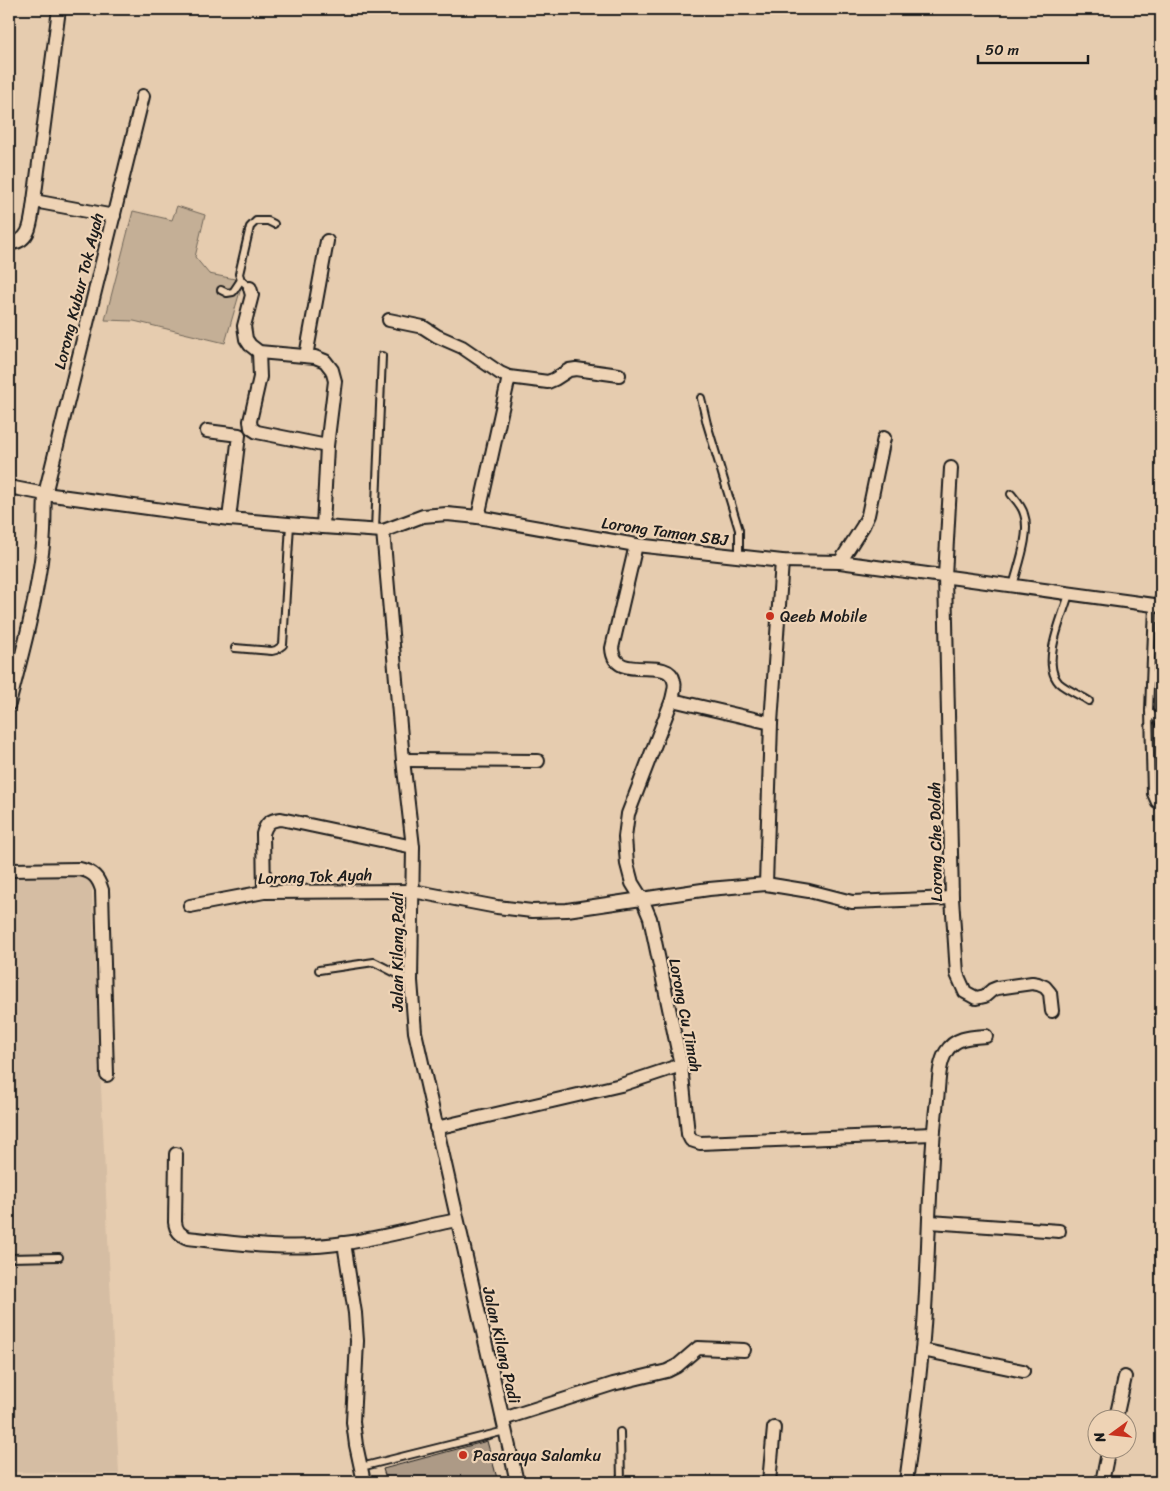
<svg xmlns="http://www.w3.org/2000/svg" width="1170" height="1491" font-family="Sriracha,sans-serif">
  <style>
    .built { fill: #d5bda3 }
    .green { fill: #c4af96; stroke: #706659 }
    .building { fill: #ad9a86; stroke: #1c1c1c }
    .lines { fill: none; stroke-linecap: round; stroke-linejoin: round }
    .service-casing { stroke: #1c1c1c; stroke-width: 10 }
    .minor-casing { stroke: #1c1c1c; stroke-width: 16 }
    .service { stroke: #eed3b5; stroke-width: 6 }
    .minor { stroke: #eed3b5; stroke-width: 12 }
    .poi-dot { fill: #c8321e; stroke: #eed3b5; stroke-width: 2 }
    .labels { text-anchor: middle; stroke-width: 4.5; stroke-linejoin: round; paint-order: stroke }
    .street-label { font-size: 16px; fill: #1c1c1c; stroke: #eed3b5 }
    .poi-label { font-size: 16px; fill: #1c1c1c; stroke: #eed3b5; text-anchor: start }
  </style>
  <rect width="100%" height="100%" fill="#e6ccaf"/>
  <filter id="ink" filterUnits="userSpaceOnUse"><feTurbulence type="fractalNoise" baseFrequency=".02" numOctaves="2"/><feDisplacementMap in="SourceGraphic" scale="10" xChannelSelector="R" yChannelSelector="G"/><feConvolveMatrix kernelMatrix="1 2 1 2 8 2 1 2 1" color-interpolation-filters="sRGB"/></filter>
  <g filter="url(#ink)">
    <polygon class="built" points="91,872 119,1474 9,1472 9,876"/>
    <polygon class="green" points="177,206 205,215 195,257 209,274 235,279 241,288 225,343 134,321 105,320 133,211 172,220"/>
    <polygon class="building" points="487,1441 498,1482 387,1482 383,1469"/>
    <g class="lines">
      <defs>
        <g id="service">
          <polyline points="250,288 241,280 239,274 250,227 256,221 268,221 274,224"/>
          <polyline points="221,290 227,293 233,292 241,280"/>
          <polyline points="701,398 707,424 739,530 739,557"/>
          <path d="M1011 494C1016 500 1022 506 1024 514 1031 533 1018 566 1013 586"/>
          <polyline points="375,530 382,356"/>
          <path d="M1069 594C1063 616 1040 663 1059 683 1067 690 1080 695 1089 701"/>
          <polyline points="1153,606 1149,711 1151,794 1155,803 1161,807"/>
          <polyline points="235,648 272,651 276,650 283,645 290,524"/>
          <polyline points="1149,711 1161,724"/>
          <polyline points="319,970 374,962 411,981"/>
          <polyline points="9,1258 59,1257"/>
          <polyline points="620,1432 621,1482"/>
          <polyline points="361,1467 505,1431"/>
        </g>
        <g id="minor">
          <polyline points="34,201 114,216"/>
          <path d="M9 243C32 243 31 219 34 201L59 9"/>
          <polyline points="250,288 252,295 244,326 246,339 250,345 259,352 315,357 325,361 332,370 335,381 327,446 323,527"/>
          <polyline points="389,320 423,327 437,336 462,347 500,373 509,377 548,382 555,379 569,370 576,369 619,375"/>
          <polyline points="259,352 260,377 250,421 251,428 257,432 327,446"/>
          <polyline points="306,356 327,241"/>
          <polyline points="207,431 239,435 229,519"/>
          <polyline points="951,468 945,576 952,898 957,974 965,992 976,998 985,996 992,990 997,988 1032,983 1038,984 1045,987 1050,993 1052,1011"/>
          <polyline points="9,487 45,494 229,519 323,527 383,531 423,516 447,514 478,517 636,545 782,561 840,562 1161,606"/>
          <polyline points="478,517 509,377"/>
          <polyline points="383,531 403,760 413,847 411,981 415,1032 517,1482"/>
          <path d="M636 545 612 648C614 685 668 654 674 681 676 686 673 694 672 700L628 814 625 837 627 864 632 883 642 899 650 918 681 1065 688 1134 691 1140 700 1143 933 1134"/>
          <polyline points="840,562 863,526 868,515 884,438"/>
          <polyline points="672,700 771,723"/>
          <path d="M9 704C23 651 37 599 43 545 45 528 44 511 45 494L143 96"/>
          <polyline points="403,760 538,761"/>
          <path d="M9 870 80 869C93 872 98 877 102 890L107 1075"/>
          <polyline points="766,884 809,891 852,902 952,898"/>
          <path d="M264 892 263 834C266 823 270 820 281 819L413 847"/>
          <polyline points="190,906 264,892 413,891 497,907 532,911 567,910 709,889 766,884 771,723 782,561"/>
          <polyline points="436,1128 621,1085 681,1065"/>
          <path d="M176 1154 175 1222C176 1231 180 1235 188 1238 240 1244 293 1251 345 1243 382 1238 420 1227 457 1220"/>
          <polyline points="930,1222 1059,1231"/>
          <polyline points="344,1243 355,1313 357,1341 353,1422 356,1445 364,1482"/>
          <polyline points="922,1350 1023,1371"/>
          <polyline points="1116,1418 1125,1377"/>
          <polyline points="503,1419 613,1384 667,1371 677,1366 698,1348 744,1350"/>
          <polyline points="769,1482 774,1428"/>
          <path d="M906 1482C912 1438 918 1394 922 1350 930 1267 927 1183 937 1100 939 1085 938 1065 946 1052 955 1037 971 1037 986 1036"/>
          <polyline points="1102,1482 1109,1448"/>
        </g>
      </defs>
      <use href="#service" class="service-casing"/>
      <use href="#minor" class="minor-casing"/>
      <use href="#service" class="service"/>
      <use href="#minor" class="minor"/>
    </g>
  </g>
  <g class="poi-dot">
    <circle cx="770" cy="616" r="5"/>
    <circle cx="463" cy="1455" r="5"/>
  </g>
  <g class="labels">
    <g class="street-label">
      <text transform="translate(78 291) rotate(-76)" y="6">Lorong Kubur Tok Ayah</text>
      <text transform="translate(665 531) rotate(8)" y="6">Lorong Taman SBJ</text>
      <text transform="translate(935 842) rotate(-91)" y="6">Lorong Che Dolah</text>
      <text transform="translate(315 876) rotate(-2)" y="6">Lorong Tok Ayah</text>
      <text transform="translate(397 952) rotate(-90)" y="6">Jalan Kilang Padi</text>
      <text transform="translate(686 1015) rotate(79)" y="6">Lorong Cu Timah</text>
      <text transform="translate(502 1345) rotate(77)" y="6">Jalan Kilang Padi</text>
    </g>
    <g class="poi-label">
      <text x="780" y="622">Qeeb Mobile</text>
      <text x="473" y="1461">Pasaraya Salamku</text>
    </g>
  </g>
  <rect width="1170" height="1491" fill="none" stroke="#eed3b5" stroke-width="30"/>
  <rect x="15" y="15" width="1140" height="1461" fill="none" stroke="#1c1c1c" stroke-width="2" filter="url(#ink)"/>
  <g transform="translate(1112 1434) rotate(255)"><circle r="24" fill="#eed3b5" stroke="#9a8a78"/>
  <path d="M0-4L9 19L0 12L-9 19Z" fill="#c8321e"/>
  <text y="-8" font-size="14" font-weight="bold" text-anchor="middle" fill="#1c1c1c">N</text>
  </g>
  <path d="M978 55v8h110v-8" fill="none" stroke="#1c1c1c" stroke-width="2.5"/>
  <text x="985" y="55" font-size="15" fill="#1c1c1c" stroke="#eed3b5" stroke-width="4" paint-order="stroke">50 m</text>
</svg>
